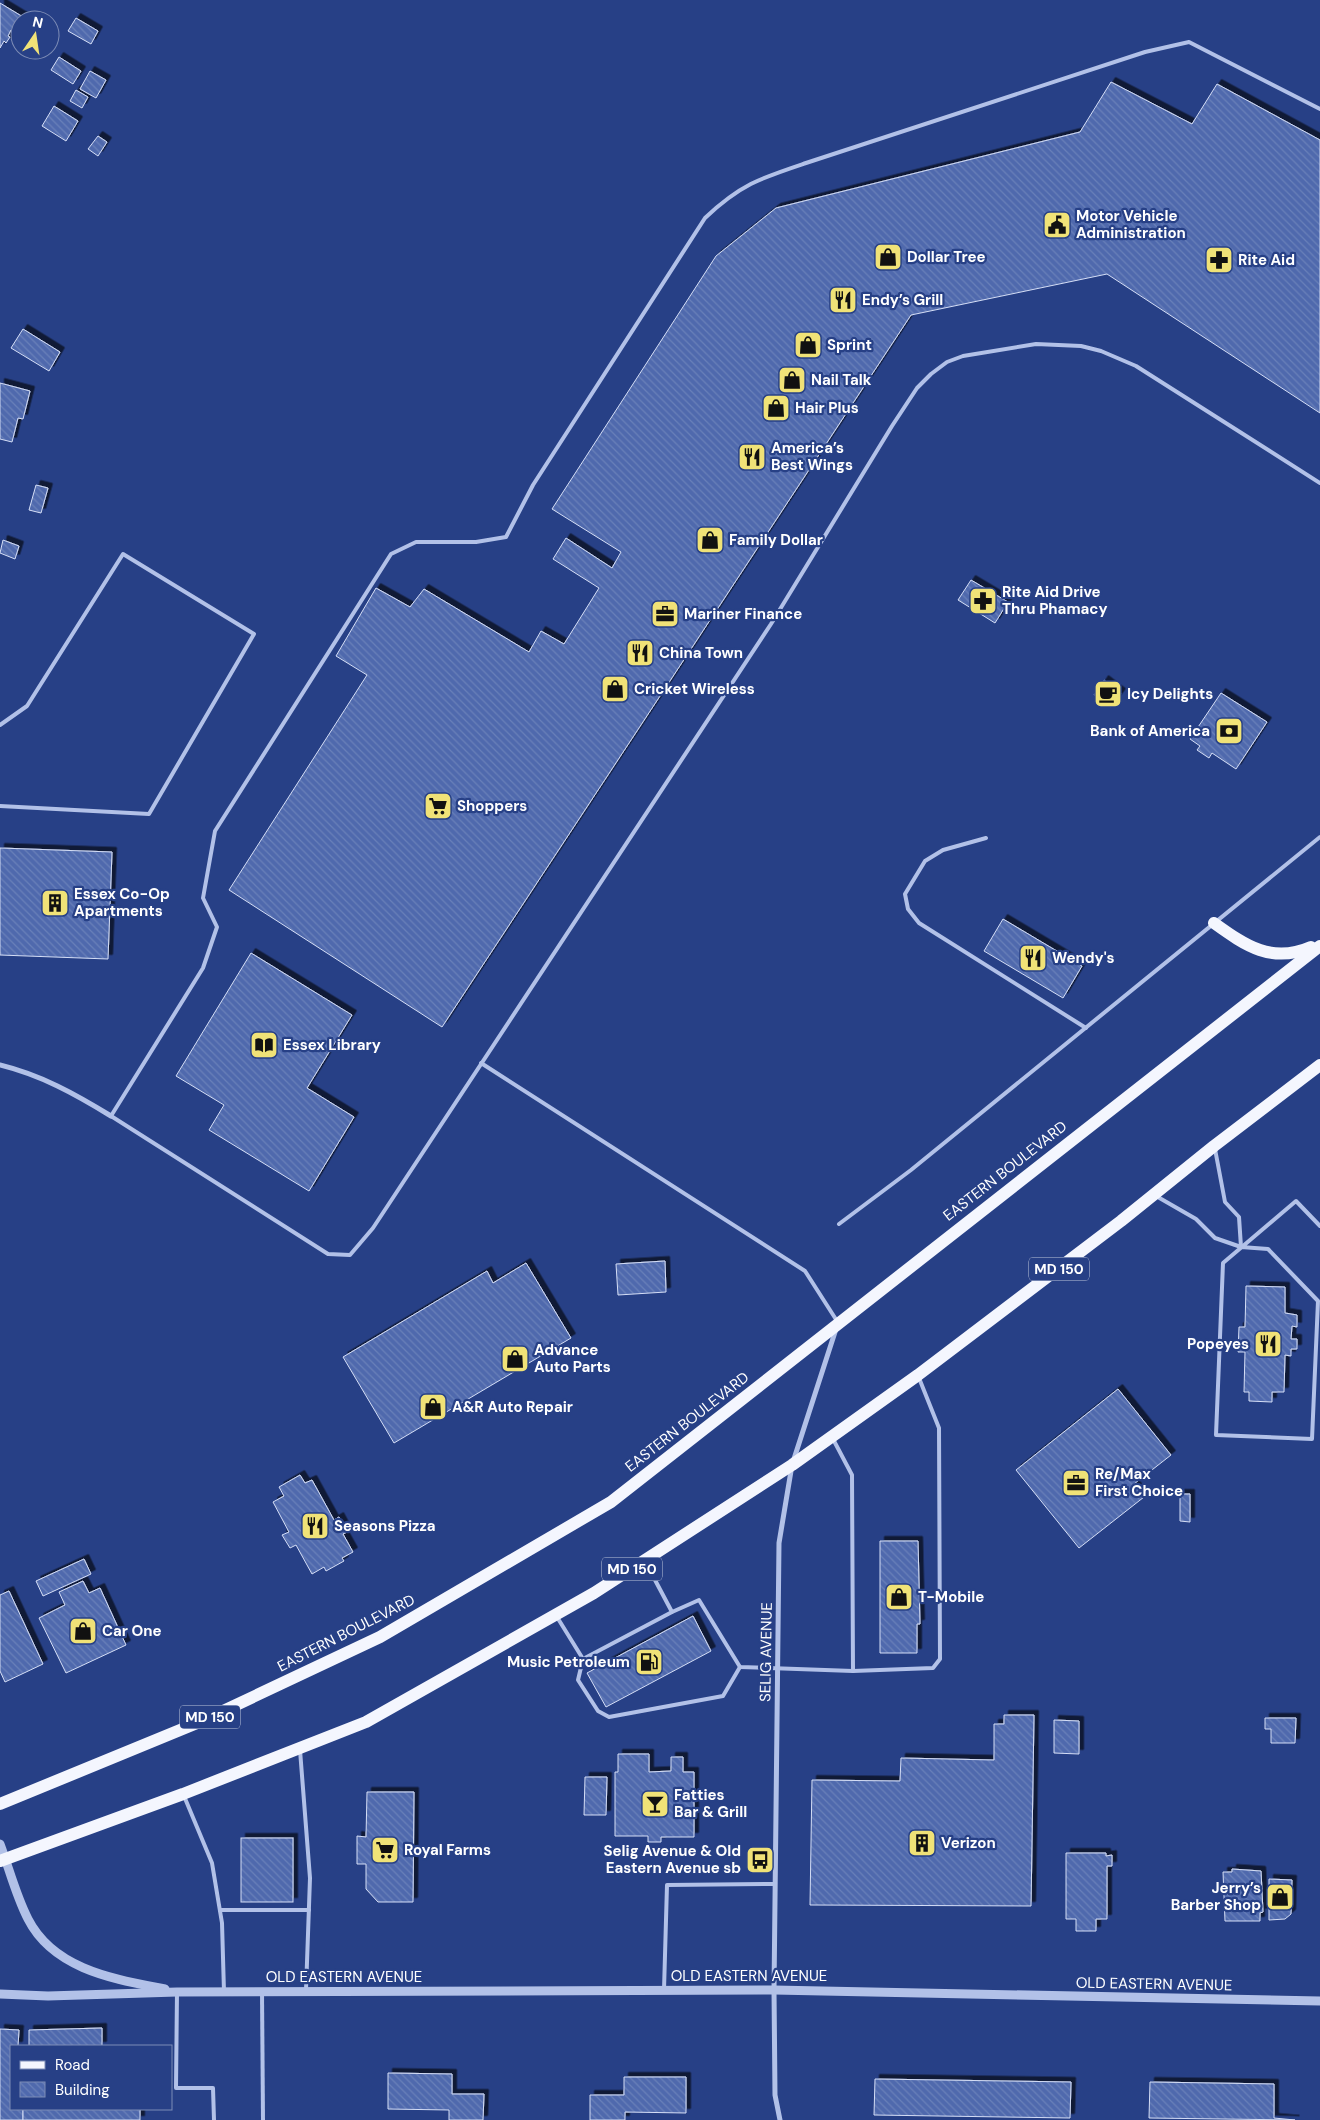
<svg xmlns="http://www.w3.org/2000/svg" width="1320" height="2120" font-family="'DM Sans',sans-serif">
  <style>
    .building { fill: url(#building-back-hatch); stroke: #d5def6; filter: url(#shadow) }
    .lines { fill: none; stroke-linecap: round; stroke-linejoin: round }
    .service { stroke: #b2c1e8; stroke-width: 4 }
    .minor { stroke: #b2c1e8; stroke-width: 5 }
    .tertiary { stroke: #b2c1e8; stroke-width: 9 }
    .primary { stroke: #f4f6fe; stroke-width: 12 }
    .labels { text-anchor: middle; stroke-width: 4.5; stroke-linejoin: round; paint-order: stroke }
    .shield { fill: #274086; stroke: #bec6db; stroke-width: 1 }
    .shield-label { font-size: 14px; font-weight: bold; fill: #fff }
    .poi-label { font-size: 15px; font-weight: bold; fill: #fff; stroke: #274086; text-anchor: start }
    .street-label { font-size: 15px; fill: #fff; stroke: #274086 }
  </style>
  <defs>
    <pattern id="building-back-hatch" width="6" height="6" patternUnits="userSpaceOnUse" patternTransform="scale(1.25)"><rect width="6" height="6" fill="#4f69ad"/><path d="M-1 5l2 2M0 0l6 6M5-1l2 2" fill="none" stroke="#6980b9"/></pattern>
    <filter id="shadow"><feDropShadow dx="4.5" dy="-4.5" stdDeviation="0" flood-color="#0009"/></filter>
  </defs>
  <rect width="100%" height="100%" fill="#274086"/>
  <g class="building">
    <polygon points="0,3 28,20 20,20 20,35 11,30 8,36 10,37 6,43 4,41 0,48"/>
    <polygon points="76,18 98,31 91,44 68,31"/>
    <polygon points="59,57 81,71 73,84 51,70"/>
    <polygon points="90,71 106,80 96,98 80,89"/>
    <polygon points="1111,82 1192,124 1217,84 1320,140 1320,413 1107,274 911,315 442,1027 229,890 367,675 336,656 376,588 410,607 424,589 529,652 541,631 564,644 599,588 553,559 566,538 612,568 621,552 552,509 716,256 776,208 1080,132"/>
    <polygon points="76,90 88,97 82,108 70,101"/>
    <polygon points="54,106 78,121 66,141 42,126"/>
    <polygon points="98,136 107,142 98,156 88,149"/>
    <polygon points="23,329 60,352 49,371 11,348"/>
    <polygon points="0,383 30,391 23,419 18,418 12,442 0,439"/>
    <polygon points="36,485 48,488 41,513 29,510"/>
    <polygon points="3,540 19,546 15,559 0,553"/>
    <polygon points="971,580 1008,602 995,623 958,600"/>
    <polygon points="1104,680 1121,693 1111,707 1104,702 1107,698 1104,696 1102,700 1094,695"/>
    <polygon points="1221,693 1267,722 1236,769 1212,753 1209,758 1197,750 1200,746 1190,739"/>
    <polygon points="0,848 112,852 108,959 0,955"/>
    <polygon points="1003,919 1082,966 1063,998 984,951"/>
    <polygon points="251,953 352,1015 307,1088 354,1117 309,1191 209,1130 224,1105 176,1076"/>
    <polygon points="665,1261 666,1292 618,1295 616,1264"/>
    <polygon points="526,1263 571,1338 394,1443 343,1357 487,1271 493,1283"/>
    <polygon points="1246,1286 1285,1287 1285,1313 1297,1315 1297,1327 1292,1326 1291,1339 1297,1339 1297,1349 1291,1349 1291,1356 1285,1355 1284,1392 1272,1392 1272,1402 1249,1401 1249,1392 1244,1392 1245,1352 1238,1352 1239,1327 1245,1327"/>
    <polygon points="1118,1389 1171,1455 1134,1484 1144,1497 1079,1548 1016,1470"/>
    <polygon points="300,1475 305,1483 312,1480 334,1520 339,1517 347,1532 343,1534 353,1552 342,1558 344,1561 326,1571 324,1567 312,1574 296,1545 290,1548 282,1535 289,1532 273,1502 284,1496 279,1487"/>
    <polygon points="1180,1494 1190,1494 1190,1522 1180,1521"/>
    <polygon points="880,1541 918,1541 920,1624 917,1624 917,1653 880,1653"/>
    <polygon points="84,1559 91,1574 43,1596 36,1581"/>
    <polygon points="83,1581 89,1593 100,1588 126,1645 66,1673 39,1618 65,1605 59,1592"/>
    <polygon points="9,1591 43,1664 5,1682 0,1671 0,1595"/>
    <polygon points="693,1616 711,1651 606,1707 587,1673"/>
    <polygon points="1004,1715 1034,1715 1031,1906 810,1905 812,1780 900,1781 901,1758 994,1760 994,1724 1004,1724"/>
    <polygon points="1265,1718 1296,1718 1295,1743 1271,1743 1271,1729 1265,1729"/>
    <polygon points="1054,1720 1079,1721 1079,1754 1054,1753"/>
    <polygon points="618,1754 649,1754 649,1772 671,1771 671,1757 683,1757 683,1772 694,1772 694,1837 661,1837 661,1842 648,1842 648,1836 615,1836 615,1772 618,1772"/>
    <polygon points="585,1777 607,1777 606,1815 584,1815"/>
    <polygon points="367,1792 414,1792 413,1902 378,1902 366,1889 366,1864 357,1864 357,1836 366,1837"/>
    <rect x="241" y="1838" width="52" height="64"/>
    <polygon points="1066,1853 1106,1853 1106,1856 1112,1855 1112,1866 1107,1866 1107,1919 1096,1919 1096,1931 1076,1931 1076,1919 1066,1919"/>
    <polygon points="1232,1869 1261,1871 1263,1912 1260,1913 1260,1921 1225,1921 1223,1872 1232,1872"/>
    <polygon points="1269,1879 1292,1880 1291,1914 1285,1919 1269,1920"/>
    <polygon points="102,2028 102,2046 29,2046 29,2030"/>
    <polygon points="0,2029 19,2030 18,2046 11,2046 11,2109 23,2109 23,2120 0,2120"/>
    <polygon points="388,2073 452,2074 452,2094 484,2094 483,2120 449,2120 449,2110 388,2109"/>
    <polygon points="624,2077 686,2077 686,2113 625,2112 625,2120 590,2120 590,2095 624,2095"/>
    <polygon points="875,2079 1071,2082 1070,2118 874,2115"/>
    <polygon points="1150,2082 1274,2084 1274,2118 1295,2120 1149,2118"/>
    <rect x="23" y="2109" width="117" height="11"/>
  </g>
  <g class="lines">
    <g class="service">
      <path d="M1320 109 1189 42 1145 52 806 163C761 178 741 184 705 218L533 485 506 537 476 542H416L391 554 215 831 203 898 217 927 203 968 111 1116 328 1254 350 1255 373 1228 771 624 892 426 917 388 931 374 947 362 963 356 1036 344 1081 346 1101 351 1136 366 1320 483"/>
      <polyline points="0,725 27,706 123,554 254,634 149,814 0,806"/>
      <polyline points="986,838 943,850 925,861 905,894 908,909 919,923 1086,1028"/>
      <polyline points="481,1063 805,1271 837,1321"/>
      <polyline points="1156,1196 1196,1219 1215,1238 1241,1247 1239,1217 1225,1202 1215,1149"/>
      <polyline points="839,1224 911,1170 1320,837"/>
      <polyline points="1241,1247 1268,1249 1318,1301 1312,1439 1216,1435 1223,1263 1296,1201 1320,1226"/>
      <polyline points="833,1439 852,1475 853,1671 933,1668 940,1659 939,1428 919,1378"/>
      <polyline points="672,1612 699,1600 740,1667 853,1671"/>
      <polyline points="557,1617 583,1659 672,1612 646,1563"/>
      <polyline points="583,1659 578,1680 598,1711 609,1717 723,1696 740,1667"/>
      <polyline points="300,1750 310,1878 306,1990"/>
      <polyline points="184,1796 212,1863 222,1923 224,1992"/>
      <polyline points="220,1910 309,1910"/>
      <polyline points="664,1990 667,1885 775,1884"/>
      <polyline points="177,1992 176,2088 213,2088 214,2120"/>
      <polyline points="262,1992 263,2120"/>
    </g>
    <g class="minor">
      <path d="M0 1065C41 1075 75 1094 111 1116"/>
      <polyline points="780,2120 775,2095 774,1990 779,1543 792,1465 836,1329"/>
    </g>
    <g class="tertiary">
      <path d="M0 1844C9 1868 16 1896 28 1919 54 1970 115 1979 165 1989"/>
      <polyline points="0,1994 48,1996 177,1992 774,1990 1320,2001"/>
    </g>
    <g class="primary">
      <path d="M1214 923C1246 946 1272 964 1311 947"/>
      <polyline points="0,1804 202,1721 380,1637 611,1502 1320,946"/>
      <polyline points="0,1861 183,1794 366,1722 594,1593 792,1465 918,1375 1121,1221 1214,1146 1320,1065"/>
    </g>
  </g>
  <defs>
    <symbol id="civic-square" viewBox="-11 -11 22 22"><rect x="-9" y="-9" width="18" height="18" rx="4" fill="#f0e277" stroke="#274086"/><path d="M-.6-6.5H3V-4.5H.6V-3L4-1V1h2V6H-6V1h2V-1L-.6-3ZM-1.2 2.5V6h2.4V2.5Z" fill="#111"/></symbol>
    <symbol id="shop-square" viewBox="-11 -11 22 22"><rect x="-9" y="-9" width="18" height="18" rx="4" fill="#f0e277" stroke="#274086"/><path d="M-5-2.5h2.3a2.7 3.5 0 0 1 5.4 0H5L5.5 6h-11ZM-1.5-2.5h3a1.5 2.3 0 0 0-3 0Z" fill="#111"/></symbol>
    <symbol id="pharmacy-square" viewBox="-11 -11 22 22"><rect x="-9" y="-9" width="18" height="18" rx="4" fill="#f0e277" stroke="#274086"/><path d="M-2-6h4v4h4v4h-4v4h-4v-4h-4v-4h4Z" fill="#111"/></symbol>
    <symbol id="restaurant-square" viewBox="-11 -11 22 22"><rect x="-9" y="-9" width="18" height="18" rx="4" fill="#f0e277" stroke="#274086"/><path d="M-5-6h1v4h1v-4h1v4h1v-4h1v5L-1.5 .5V6h-2V.5L-5-1ZM5-6V6H3V1.5H1.5Q1.5-4 5-6Z" fill="#111"/></symbol>
    <symbol id="office-square" viewBox="-11 -11 22 22"><rect x="-9" y="-9" width="18" height="18" rx="4" fill="#f0e277" stroke="#274086"/><path d="M-6-3h4V-5.5h4V-3h4V5H-6ZM-1-4.5V-3h2v-1.5ZM-6 0V1H6V0Z" fill="#111"/></symbol>
    <symbol id="cafe-square" viewBox="-11 -11 22 22"><rect x="-9" y="-9" width="18" height="18" rx="4" fill="#f0e277" stroke="#274086"/><path d="M-5.5-4.5H6V0H3Q3 3.5 0 3.5H-2.5Q-5.5 3.5-5.5 0ZM3-3.2v2h1.7v-2ZM-6 4.5H4V6H-6Z" fill="#111"/></symbol>
    <symbol id="bank-square" viewBox="-11 -11 22 22"><rect x="-9" y="-9" width="18" height="18" rx="4" fill="#f0e277" stroke="#274086"/><path d="M-6-4H6V4H-6ZM0-2.3a2.3 2.3 0 1 0 0 4.6a2.3 2.3 0 1 0 0-4.6Z" fill="#111"/></symbol>
    <symbol id="supermarket-square" viewBox="-11 -11 22 22"><rect x="-9" y="-9" width="18" height="18" rx="4" fill="#f0e277" stroke="#274086"/><path d="M-6-5.5h2.5l.6 2H6L4.5 2H-2.5L-4.4-4H-6ZM-1.5 3.2a1.3 1.3 0 1 0 .1 0ZM3 3.2a1.3 1.3 0 1 0 .1 0Z" fill="#111"/></symbol>
    <symbol id="building-square" viewBox="-11 -11 22 22"><rect x="-9" y="-9" width="18" height="18" rx="4" fill="#f0e277" stroke="#274086"/><path d="M-4-6H4V6H1V3H-1V6H-4ZM-2.5-4.3h1.7v1.8h-1.7ZM.8-4.3h1.7v1.8H.8ZM-2.5-1h1.7V.8h-1.7ZM.8-1h1.7V.8H.8Z" fill="#111"/></symbol>
    <symbol id="library-square" viewBox="-11 -11 22 22"><rect x="-9" y="-9" width="18" height="18" rx="4" fill="#f0e277" stroke="#274086"/><path d="M-6-4Q-3-5.5-.7-3.5V5Q-3 3-6 4ZM6-4Q3-5.5 .7-3.5V5Q3 3 6 4Z" fill="#111"/></symbol>
    <symbol id="fuel-square" viewBox="-11 -11 22 22"><rect x="-9" y="-9" width="18" height="18" rx="4" fill="#f0e277" stroke="#274086"/><path d="M-5.5-6h7V0h2V4h1.3V-2.5L3-4.5l.8-.8L6-3V5H2.5V1h-1V6h-7ZM-4.2-4.7v3.2H.2V-4.7Z" fill="#111"/></symbol>
    <symbol id="bar-square" viewBox="-11 -11 22 22"><rect x="-9" y="-9" width="18" height="18" rx="4" fill="#f0e277" stroke="#274086"/><path d="M-6-5H6L.8 .8V4.5H3.5V6h-7V4.5H-.8V.8Z" fill="#111"/></symbol>
    <symbol id="bus-square" viewBox="-11 -11 22 22"><rect x="-9" y="-9" width="18" height="18" rx="4" fill="#f0e277" stroke="#274086"/><path d="M-5-6H5V4H4V6H2V4H-2V6H-4V4H-5ZM-3.5-4V0h7V-4ZM-3.5 1.2v1.5H-2V1.2ZM2 1.2v1.5H3.5V1.2Z" fill="#111"/></symbol>
  </defs>
  <g fill-rule="evenodd">
    <use href="#civic-square" x="1041" y="209" width="32" height="32"/>
    <use href="#shop-square" x="872" y="241" width="32" height="32"/>
    <use href="#pharmacy-square" x="1203" y="244" width="32" height="32"/>
    <use href="#restaurant-square" x="827" y="284" width="32" height="32"/>
    <use href="#shop-square" x="792" y="329" width="32" height="32"/>
    <use href="#shop-square" x="776" y="364" width="32" height="32"/>
    <use href="#shop-square" x="760" y="392" width="32" height="32"/>
    <use href="#restaurant-square" x="736" y="441" width="32" height="32"/>
    <use href="#shop-square" x="694" y="524" width="32" height="32"/>
    <use href="#pharmacy-square" x="967" y="585" width="32" height="32"/>
    <use href="#office-square" x="649" y="598" width="32" height="32"/>
    <use href="#restaurant-square" x="624" y="637" width="32" height="32"/>
    <use href="#shop-square" x="599" y="673" width="32" height="32"/>
    <use href="#cafe-square" x="1092" y="678" width="32" height="32"/>
    <use href="#bank-square" x="1213" y="715" width="32" height="32"/>
    <use href="#supermarket-square" x="422" y="790" width="32" height="32"/>
    <use href="#building-square" x="39" y="887" width="32" height="32"/>
    <use href="#restaurant-square" x="1017" y="942" width="32" height="32"/>
    <use href="#library-square" x="248" y="1029" width="32" height="32"/>
    <use href="#restaurant-square" x="1252" y="1328" width="32" height="32"/>
    <use href="#shop-square" x="499" y="1343" width="32" height="32"/>
    <use href="#shop-square" x="417" y="1391" width="32" height="32"/>
    <use href="#office-square" x="1060" y="1467" width="32" height="32"/>
    <use href="#restaurant-square" x="299" y="1510" width="32" height="32"/>
    <use href="#shop-square" x="883" y="1581" width="32" height="32"/>
    <use href="#shop-square" x="67" y="1615" width="32" height="32"/>
    <use href="#fuel-square" x="633" y="1646" width="32" height="32"/>
    <use href="#bar-square" x="639" y="1788" width="32" height="32"/>
    <use href="#building-square" x="906" y="1827" width="32" height="32"/>
    <use href="#supermarket-square" x="369" y="1834" width="32" height="32"/>
    <use href="#bus-square" x="744" y="1844" width="32" height="32"/>
    <use href="#shop-square" x="1264" y="1881" width="32" height="32"/>
  </g>
  <g class="labels">
    <g class="shield">
      <rect x="1029" y="1257.5" width="60" height="23" rx="4"/>
      <rect x="602" y="1557.5" width="60" height="23" rx="4"/>
      <rect x="180" y="1705.5" width="60" height="23" rx="4"/>
    </g>
    <g class="shield-label">
      <text x="1059" y="1274">MD 150</text>
      <text x="632" y="1574">MD 150</text>
      <text x="210" y="1722">MD 150</text>
    </g>
    <g class="poi-label">
      <text x="1076" y="221">Motor Vehicle<tspan x="1076" dy="17">Administration</tspan></text>
      <text x="907" y="262">Dollar Tree</text>
      <text x="1238" y="265">Rite Aid</text>
      <text x="862" y="305">Endy’s Grill</text>
      <text x="827" y="350">Sprint</text>
      <text x="811" y="385">Nail Talk</text>
      <text x="795" y="413">Hair Plus</text>
      <text x="771" y="453">America’s<tspan x="771" dy="17">Best Wings</tspan></text>
      <text x="729" y="545">Family Dollar</text>
      <text x="1002" y="597">Rite Aid Drive<tspan x="1002" dy="17">Thru Phamacy</tspan></text>
      <text x="684" y="619">Mariner Finance</text>
      <text x="659" y="658">China Town</text>
      <text x="634" y="694">Cricket Wireless</text>
      <text x="1127" y="699">Icy Delights</text>
      <text x="1210" y="736" text-anchor="end">Bank of America</text>
      <text x="457" y="811">Shoppers</text>
      <text x="74" y="899">Essex Co-Op<tspan x="74" dy="17">Apartments</tspan></text>
      <text x="1052" y="963">Wendy's</text>
      <text x="283" y="1050">Essex Library</text>
      <text x="1249" y="1349" text-anchor="end">Popeyes</text>
      <text x="534" y="1355">Advance<tspan x="534" dy="17">Auto Parts</tspan></text>
      <text x="452" y="1412">A&amp;R Auto Repair</text>
      <text x="1095" y="1479">Re/Max<tspan x="1095" dy="17">First Choice</tspan></text>
      <text x="334" y="1531">Seasons Pizza</text>
      <text x="918" y="1602">T-Mobile</text>
      <text x="102" y="1636">Car One</text>
      <text x="630" y="1667" text-anchor="end">Music Petroleum</text>
      <text x="674" y="1800">Fatties<tspan x="674" dy="17">Bar &amp; Grill</tspan></text>
      <text x="941" y="1848">Verizon</text>
      <text x="404" y="1855">Royal Farms</text>
      <text x="741" y="1856" text-anchor="end">Selig Avenue &amp; Old<tspan x="741" dy="17">Eastern Avenue sb</tspan></text>
      <text x="1261" y="1893" text-anchor="end">Jerry’s<tspan x="1261" dy="17">Barber Shop</tspan></text>
    </g>
    <g class="street-label">
      <text transform="translate(1005 1171) rotate(-38)" y="5">EASTERN BOULEVARD</text>
      <text transform="translate(687 1422) rotate(-38)" y="5">EASTERN BOULEVARD</text>
      <text transform="translate(346 1633) rotate(-27)" y="5">EASTERN BOULEVARD</text>
      <text transform="translate(766 1652) rotate(-89)" y="5">SELIG AVENUE</text>
      <text x="749" y="1981">OLD EASTERN AVENUE</text>
      <text x="344" y="1982">OLD EASTERN AVENUE</text>
      <text transform="translate(1154 1984) rotate(1)" y="5">OLD EASTERN AVENUE</text>
    </g>
  </g>
  <rect x="10" y="2045" width="162" height="65" fill="#274086" stroke="#7d8cb6"/>
  <rect x="20" y="2061" width="25" height="8" fill="#f4f6fe" stroke="#7d8cb6"/>
  <text x="55" y="2070" font-size="15" fill="#ffffff">Road</text>
  <rect x="20" y="2082" width="25" height="15" fill="url(#building-back-hatch)" stroke="#7d8cb6"/>
  <text x="55" y="2095" font-size="15" fill="#ffffff">Building</text>
  <g transform="translate(35 35) rotate(13)"><circle r="24" fill="#274086" stroke="#7d8cb6"/>
  <path d="M0-4L9 19L0 12L-9 19Z" fill="#f0e277"/>
  <text y="-8" font-size="14" font-weight="bold" text-anchor="middle" fill="#ffffff">N</text>
  </g>
</svg>
